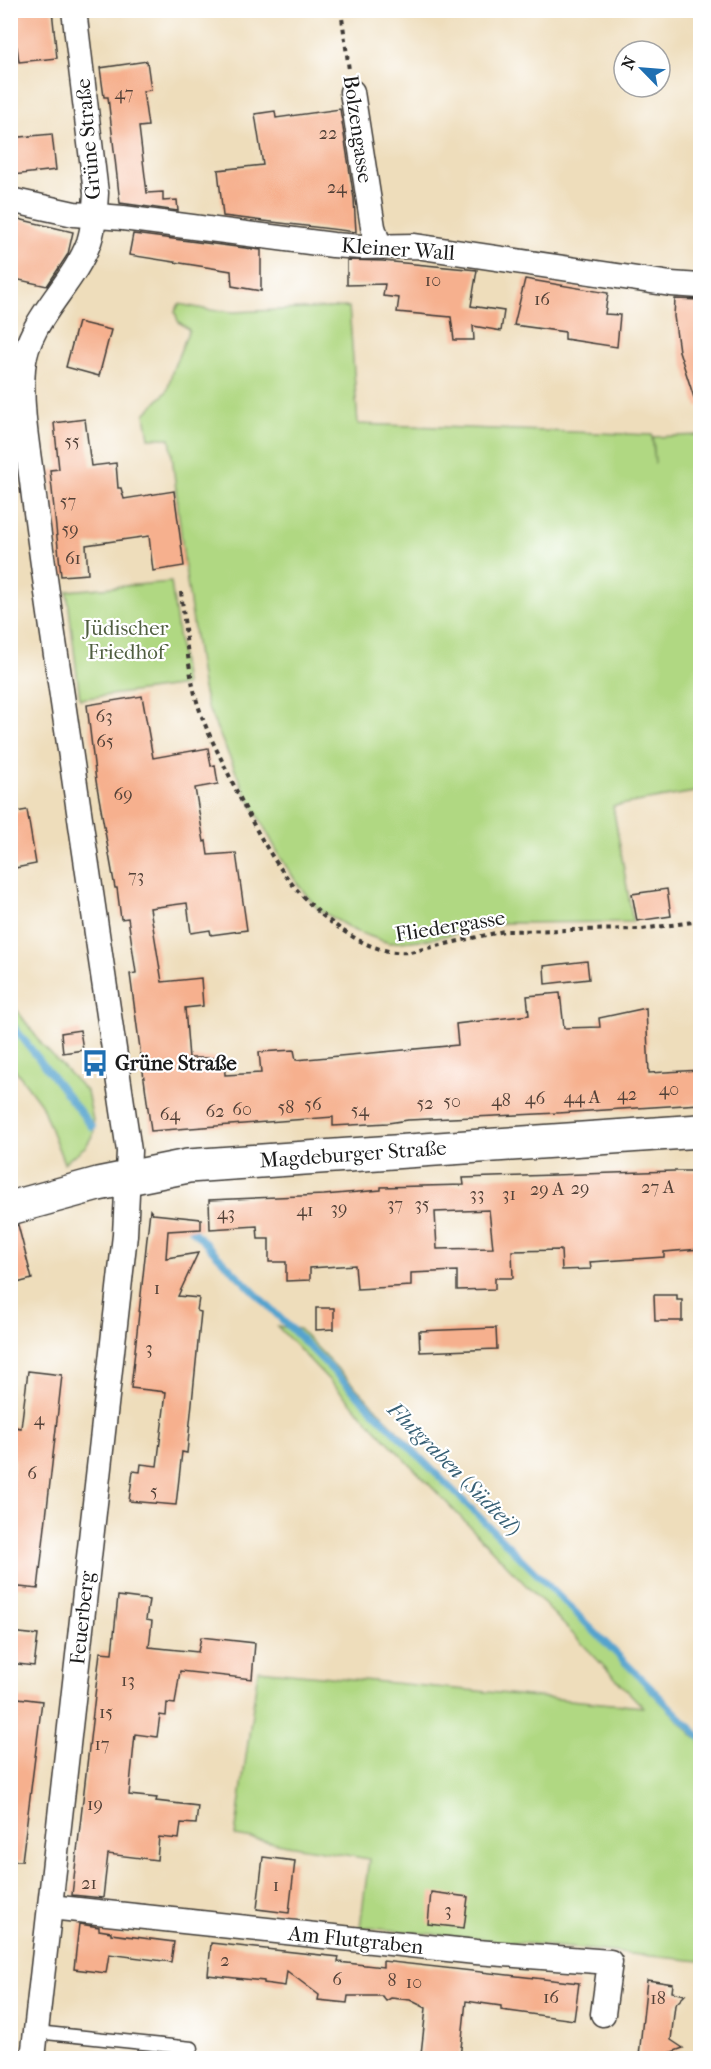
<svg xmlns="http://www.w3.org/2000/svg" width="711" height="2069" font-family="'IM FELL French Canon',serif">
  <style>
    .green { fill: #b0d882; stroke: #667a4f; stroke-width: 1.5 }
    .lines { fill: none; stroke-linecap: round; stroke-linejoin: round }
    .stream { stroke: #55a3ce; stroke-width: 7 }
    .building { fill: #f6b08e; fill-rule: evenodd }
    .lane-casing { stroke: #3c3934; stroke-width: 15 }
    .street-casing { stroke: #3c3934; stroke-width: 27 }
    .primary-casing { stroke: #3c3934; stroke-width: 36 }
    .path { stroke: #3c3934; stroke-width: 4; stroke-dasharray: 4.5 4.5; stroke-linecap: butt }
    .lane { stroke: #fff; stroke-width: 12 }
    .street { stroke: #fff; stroke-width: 24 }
    .primary { stroke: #fff; stroke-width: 33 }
    .labels { text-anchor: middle; stroke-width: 4.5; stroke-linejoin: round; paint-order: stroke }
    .number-label { font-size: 18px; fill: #524138 }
    .street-label { font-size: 21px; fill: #1c1c1c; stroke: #fff }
    .park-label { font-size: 21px; fill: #505e40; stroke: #fff }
    .poi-label { font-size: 21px; font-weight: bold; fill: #1c1c1c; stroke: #fff; text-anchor: start }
    .water-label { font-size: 22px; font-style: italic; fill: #386075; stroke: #fff }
  </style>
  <rect width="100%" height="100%" fill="#fff"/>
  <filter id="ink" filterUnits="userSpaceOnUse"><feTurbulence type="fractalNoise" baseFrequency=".0167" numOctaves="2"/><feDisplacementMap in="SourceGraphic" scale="12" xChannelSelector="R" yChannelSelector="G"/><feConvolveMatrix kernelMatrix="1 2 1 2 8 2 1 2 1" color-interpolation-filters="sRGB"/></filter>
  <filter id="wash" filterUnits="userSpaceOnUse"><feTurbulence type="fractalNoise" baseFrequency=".008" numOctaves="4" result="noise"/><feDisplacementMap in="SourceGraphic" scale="24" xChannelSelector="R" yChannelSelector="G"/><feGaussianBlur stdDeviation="1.35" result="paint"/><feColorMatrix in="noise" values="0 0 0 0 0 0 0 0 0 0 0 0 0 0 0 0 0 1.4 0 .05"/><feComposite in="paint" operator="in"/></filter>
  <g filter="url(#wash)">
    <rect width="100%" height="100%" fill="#edb"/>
    <g class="green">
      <polygon points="179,304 209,310 234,312 349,307 358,424 652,435 655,464 653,437 700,435 700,791 613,806 633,922 503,923 431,939 389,943 355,931 318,909 299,886 281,858 244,790 207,706 202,684 185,568 170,438 149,438 145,414 167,391 173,369 189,330 178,321 175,312"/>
      <polygon points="171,582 185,685 80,699 67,591"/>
      <polygon points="11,1002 43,1046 87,1092 93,1120 94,1133 86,1146 64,1163 41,1104 11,1064"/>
      <polygon points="277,1326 299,1329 696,1738 700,1739 700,1961 360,1927 369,1859 235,1836 258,1670 643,1707"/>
    </g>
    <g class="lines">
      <g class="stream">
        <polyline points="10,1022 92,1127"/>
        <polyline points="187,1225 700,1737"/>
      </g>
    </g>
    <g id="blocks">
      <g class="building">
        <polygon points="10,10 52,10 57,58 19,62 17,47 10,48"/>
        <polygon points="147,61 151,90 143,91 148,126 139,127 147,193 163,192 163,201 177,200 178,211 120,203 108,97 104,97 100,68"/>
        <polygon points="340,109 354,199 356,232 223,216 218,170 263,165 255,114 275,111 276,118"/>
        <polygon points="52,134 56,170 13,175 10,138"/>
        <polygon points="10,217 73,232 68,254 47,286 10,278"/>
        <polygon points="133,234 261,250 261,291 232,286 231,271 129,255"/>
        <polygon points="347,260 383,261 477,270 471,306 504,311 501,331 473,326 474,340 454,340 451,317 397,312 399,298 383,296 385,284 347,285"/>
        <polygon points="525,279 608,293 605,314 620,315 617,347 565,339 565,332 514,325"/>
        <polygon points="675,299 700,300 700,406 697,407 679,351 674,316"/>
        <polygon points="78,322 111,330 99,376 66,367"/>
        <polygon points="85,419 91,466 116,463 118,488 121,488 124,499 174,491 184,566 153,571 149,536 86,545 88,574 61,576 50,470 59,469 54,423"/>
        <polygon points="142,696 153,758 208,748 211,766 215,765 218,784 195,788 204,842 206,841 208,855 236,853 247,930 211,935 210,930 191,933 187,903 150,908 162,982 201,978 203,1006 185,1008 189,1058 224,1058 225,1075 261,1073 259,1052 294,1050 296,1060 458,1045 456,1024 529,1015 527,996 560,993 564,1028 600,1027 599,1018 646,1008 649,1073 700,1070 700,1104 558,1113 408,1120 388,1123 333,1126 333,1117 151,1131 130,974 136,973 128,918 121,919 117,888 115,888 96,781 87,705"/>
        <polygon points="27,810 36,864 10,869 10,813"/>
        <polygon points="667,889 671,916 637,921 632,894"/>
        <polygon points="587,961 589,979 545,984 544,966"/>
        <polygon points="80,1030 83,1050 63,1053 61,1033"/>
        <path d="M673 1171H700V1249L664 1252V1257L590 1262 591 1269 562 1270 561 1250 512 1251 513 1278H495V1289L457 1290V1271L411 1273V1286L357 1289 355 1265 310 1268V1280L286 1281V1262H269V1239H258L257 1226 210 1229 209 1200 324 1195 381 1190V1187L464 1185 463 1178ZM489 1210 493 1248 437 1249 435 1212Z"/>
        <polygon points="150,1210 153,1214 201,1219 201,1229 168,1231 166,1258 198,1253 178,1296 199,1298 197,1311 201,1312 187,1453 182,1452 176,1505 129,1501 133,1471 140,1472 141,1464 157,1466 166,1392 131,1388"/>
        <polygon points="18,1225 32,1279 10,1285 10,1226"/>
        <polygon points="654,1295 677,1295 677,1300 682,1300 682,1321 655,1321"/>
        <polygon points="316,1308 334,1308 334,1329 316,1330"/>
        <polygon points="496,1328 497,1349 420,1352 419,1331"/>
        <polygon points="28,1371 62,1375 38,1589 10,1586 10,1498 15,1459 10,1459 10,1426 21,1428"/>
        <polygon points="118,1596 149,1600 146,1620 152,1621 149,1647 198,1652 201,1637 255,1643 252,1679 180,1671 175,1704 167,1703 166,1716 160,1715 157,1737 135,1734 129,1795 157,1798 156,1801 198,1806 196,1824 181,1823 179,1839 159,1837 157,1860 108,1854 103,1898 72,1895 100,1652 112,1653"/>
        <polygon points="10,1632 38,1635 34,1666 10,1663"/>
        <polygon points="10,1697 42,1701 22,1861 10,1861 10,1781 15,1743 10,1742"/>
        <polygon points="263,1857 295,1861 289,1913 257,1909"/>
        <polygon points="431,1892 468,1897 464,1928 428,1924"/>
        <polygon points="79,1924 99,1927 99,1930 111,1932 111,1934 174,1942 171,1962 109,1954 106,1973 74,1969"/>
        <polygon points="211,1943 339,1957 338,1962 383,1967 383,1961 579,1983 574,2020 501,2010 501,2006 466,2001 460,2058 435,2058 435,2055 421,2054 426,2008 410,2000 391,1998 386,2001 382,1996 348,1996 347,2003 318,2000 319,1995 287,1971 285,1986 264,1983 264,1981 208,1975"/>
        <polygon points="647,1980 673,1984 672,1992 685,1995 675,2005 671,2040 683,2048 669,2053 669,2058 639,2056"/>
      </g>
    </g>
  </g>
  <g filter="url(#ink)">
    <use href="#blocks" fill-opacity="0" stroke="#3c3934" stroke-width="1.5"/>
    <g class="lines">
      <defs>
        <polyline id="lane" points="36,2032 192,2048"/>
        <g id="street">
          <polyline points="352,92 373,227 379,246"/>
          <polyline points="10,200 74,214 123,218 333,245 361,247 415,246 671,284 700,286"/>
          <polyline points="50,1907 476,1952 610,1962 603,2014"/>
          <path d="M33 2058 125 1235 129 1151C104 977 77 803 52 628 45 579 38 530 32 481 27 444 20 405 23 368 27 320 73 286 89 242 94 227 95 210 96 193L74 10"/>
        </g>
        <polyline id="primary" points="10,1208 98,1184 188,1166 700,1131"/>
      </defs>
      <use href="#lane" class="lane-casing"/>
      <use href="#street" class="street-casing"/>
      <use href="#primary" class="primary-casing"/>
      <g class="path">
        <polyline points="341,10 349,70"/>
        <path d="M181 592C186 630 187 672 199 708 206 730 217 750 227 771 257 834 288 898 350 935 369 947 389 954 410 952L504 931 642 929 700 921"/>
      </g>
      <use href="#lane" class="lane"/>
      <use href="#street" class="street"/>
      <use href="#primary" class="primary"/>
    </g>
  </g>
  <defs>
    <symbol id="bus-bare" viewBox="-9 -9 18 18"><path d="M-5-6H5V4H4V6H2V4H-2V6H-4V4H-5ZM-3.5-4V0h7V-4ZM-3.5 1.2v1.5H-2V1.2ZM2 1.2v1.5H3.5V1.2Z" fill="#1f6fb2" stroke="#fff" stroke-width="2.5" paint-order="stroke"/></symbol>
  </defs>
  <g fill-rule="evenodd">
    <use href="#bus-bare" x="76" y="1044" width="38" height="38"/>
  </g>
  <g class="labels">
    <g class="number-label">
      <text x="124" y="99">47</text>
      <text x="328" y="139">22</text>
      <text x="337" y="193">24</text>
      <text x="433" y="286">10</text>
      <text x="542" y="305">16</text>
      <text x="72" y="447">55</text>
      <text x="68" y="507">57</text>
      <text x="70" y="535">59</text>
      <text x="73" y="564">61</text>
      <text x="104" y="722">63</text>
      <text x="105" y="747">65</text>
      <text x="123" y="800">69</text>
      <text x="136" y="882">73</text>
      <text x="669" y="1095">40</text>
      <text x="627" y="1100">42</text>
      <text x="582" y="1103">44 A</text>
      <text x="535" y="1104">46</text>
      <text x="501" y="1106">48</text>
      <text x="452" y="1107">50</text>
      <text x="425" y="1109">52</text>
      <text x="313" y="1110">56</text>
      <text x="286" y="1113">58</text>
      <text x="242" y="1115">60</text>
      <text x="360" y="1116">54</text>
      <text x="215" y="1117">62</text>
      <text x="170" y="1120">64</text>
      <text x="658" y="1193">27 A</text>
      <text x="580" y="1194">29</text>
      <text x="547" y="1195">29 A</text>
      <text x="477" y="1200">33</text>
      <text x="509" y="1200">31</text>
      <text x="395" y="1210">37</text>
      <text x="422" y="1210">35</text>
      <text x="339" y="1214">39</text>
      <text x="305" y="1216">41</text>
      <text x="226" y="1219">43</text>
      <text x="157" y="1294">1</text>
      <text x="149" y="1354">3</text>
      <text x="39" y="1425">4</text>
      <text x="32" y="1479">6</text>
      <text x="154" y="1497">5</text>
      <text x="128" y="1686">13</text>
      <text x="106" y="1718">15</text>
      <text x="102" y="1750">17</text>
      <text x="95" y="1810">19</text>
      <text x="89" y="1889">21</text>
      <text x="276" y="1891">1</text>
      <text x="448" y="1916">3</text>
      <text x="225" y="1966">2</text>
      <text x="337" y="1985">6</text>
      <text x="392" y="1986">8</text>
      <text x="414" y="1988">10</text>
      <text x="551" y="2003">16</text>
      <text x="658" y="2004">18</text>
    </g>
    <g class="street-label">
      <text transform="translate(358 129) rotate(82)" y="7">Bolzengasse</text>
      <text transform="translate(88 139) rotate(-95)" y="7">Grüne Straße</text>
      <text transform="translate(398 249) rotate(4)" y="7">Kleiner Wall</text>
      <text transform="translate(450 926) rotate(-9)" y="7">Fliedergasse</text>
      <text transform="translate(353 1154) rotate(-4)" y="7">Magdeburger Straße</text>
      <text transform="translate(82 1618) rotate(-84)" y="7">Feuerberg</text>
      <text transform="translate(356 1940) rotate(6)" y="7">Am Flutgraben</text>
    </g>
    <g class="park-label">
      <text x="126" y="635">Jüdischer<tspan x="126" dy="24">Friedhof</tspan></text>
    </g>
    <g class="poi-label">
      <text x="115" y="1070">Grüne Straße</text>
    </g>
    <g class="water-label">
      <text transform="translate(455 1468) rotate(45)" y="8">Flutgraben (Südteil)</text>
    </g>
  </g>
  <rect width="711" height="2069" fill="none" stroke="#fff" stroke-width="36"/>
  <g transform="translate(642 69) rotate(295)"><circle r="28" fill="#ffffff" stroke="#a4a4a4" stroke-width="1.5"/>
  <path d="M0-4.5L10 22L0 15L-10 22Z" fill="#1f6fb2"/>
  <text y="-9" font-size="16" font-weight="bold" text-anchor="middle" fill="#1c1c1c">N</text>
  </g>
</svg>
